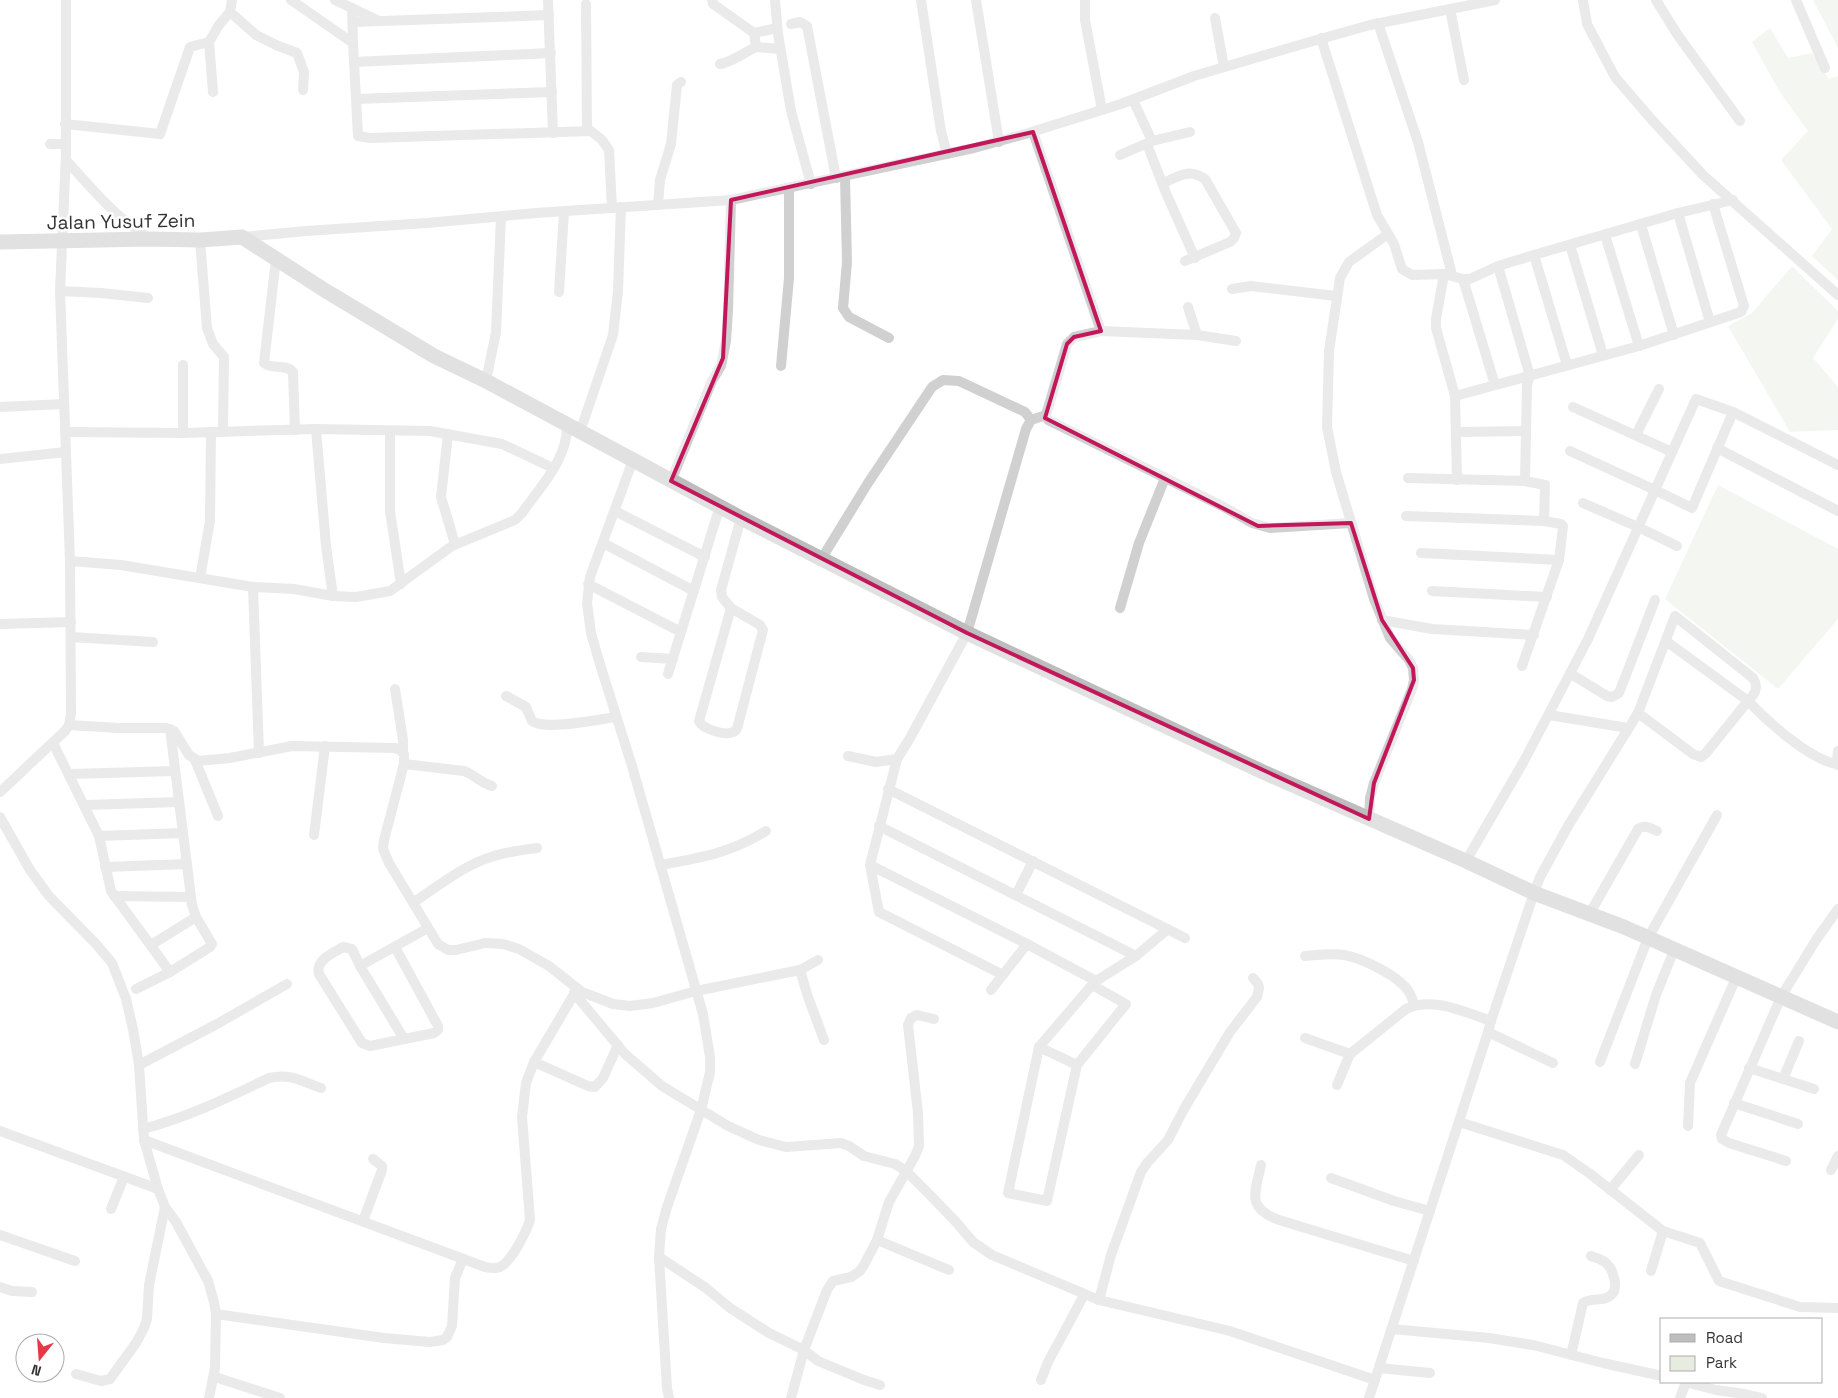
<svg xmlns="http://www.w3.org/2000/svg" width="1838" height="1398" font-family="'Space Grotesk',sans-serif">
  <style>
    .green { fill: #e6ecdf }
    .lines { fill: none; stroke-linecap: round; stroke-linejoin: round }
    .street { stroke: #d0d0d0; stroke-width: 10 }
    .secondary { stroke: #bdbdbd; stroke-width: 15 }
    .marked { fill: none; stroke: #c2185b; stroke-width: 4; stroke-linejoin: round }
    .labels { text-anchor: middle; stroke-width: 5; stroke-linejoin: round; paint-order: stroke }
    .street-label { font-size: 19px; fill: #333; stroke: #fff }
  </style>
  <rect width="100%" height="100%" fill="#fff"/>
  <g class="green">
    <polygon points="1813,0 1838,0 1838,48"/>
    <polygon points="1770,28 1788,58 1812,53 1829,79 1838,76 1838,280 1812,256 1832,229 1781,160 1808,131 1779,91 1752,42"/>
    <polygon points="1792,266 1838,311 1838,319 1813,358 1838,387 1838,430 1790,432 1728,326 1752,313"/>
    <polygon points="1718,485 1838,549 1838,619 1778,689 1665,599"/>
  </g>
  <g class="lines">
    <g class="street">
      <polyline points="291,0 353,43"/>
      <polyline points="335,0 377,20"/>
      <polyline points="548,0 553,133"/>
      <polyline points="712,0 713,4 754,33 756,47 780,49"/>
      <polyline points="775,0 778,34 791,111 811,184"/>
      <polyline points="921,0 941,131 947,154"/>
      <polyline points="976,0 999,142"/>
      <polyline points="1085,0 1085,20 1102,110"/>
      <polyline points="1583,0 1587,24 1615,77 1652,120 1703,175 1838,295"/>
      <polyline points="1656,0 1677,34 1740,121"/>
      <polyline points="1796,0 1825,68"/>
      <polyline points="586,4 587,131"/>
      <polyline points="352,8 353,43 358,136 370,138 591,131 602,140 609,150 612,208"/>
      <polyline points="1450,9 1464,80"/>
      <polyline points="230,12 256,35 276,45 297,53 304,72 303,90"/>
      <polyline points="1215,18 1224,67"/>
      <polyline points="353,22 549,15"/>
      <polyline points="1378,23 1418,142 1452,275"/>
      <polyline points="791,24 800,22 807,26 836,178"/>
      <polyline points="754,33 777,28"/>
      <polyline points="1321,38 1377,215 1394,244 1402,269 1412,275 1444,274 1463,279 1470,279 1498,266 1534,255 1678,213 1733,200"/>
      <polyline points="354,62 551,53"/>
      <path d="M720 64C734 61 743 53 756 47"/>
      <polyline points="213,92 209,42 219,25 230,12 232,0"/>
      <polyline points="356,99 552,92"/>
      <polyline points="1133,100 1152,141"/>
      <polyline points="65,124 160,134 190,47 209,42"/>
      <polyline points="1033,132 1101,331"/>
      <polyline points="50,144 66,144"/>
      <polyline points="1147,144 1166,193 1195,258"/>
      <polyline points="1120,155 1152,141 1190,132"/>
      <path d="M66 160C93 190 115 217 149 238"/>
      <polyline points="845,177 847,262 843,308 849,317 889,338"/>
      <path d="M1163 183C1180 176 1188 168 1205 179L1236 233 1234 238 1230 242 1185 261"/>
      <polyline points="658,205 660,180 671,144 677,85 681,82"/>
      <polyline points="1678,213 1710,322"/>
      <polyline points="1641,225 1674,335"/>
      <polyline points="1605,235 1639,346"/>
      <polyline points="242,237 306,231 427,223 536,213 731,200 974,148 1025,134 1121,104 1194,76 1306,43 1370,25 1495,0"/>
      <polyline points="200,240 207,328 213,344 224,357 223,432"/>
      <polyline points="1570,245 1603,355"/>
      <polyline points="1534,255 1567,365"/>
      <path d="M276 259 264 363C272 370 285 363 293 372L295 430"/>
      <polyline points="1498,266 1530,376 1527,385 1525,481 1545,485 1544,521"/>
      <polyline points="1444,274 1436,319 1436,328 1455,396 1457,480"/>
      <polyline points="1463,279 1495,385"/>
      <polyline points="1232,289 1251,286 1336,296"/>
      <polyline points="60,291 101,293 148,298"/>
      <polyline points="559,292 564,212"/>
      <polyline points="1188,307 1197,335 1101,331 1074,337 1067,344 1046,415 1048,420 1224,507 1252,523 1270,528 1351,523"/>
      <polyline points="1197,335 1236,341"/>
      <polyline points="781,366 789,278 789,188"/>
      <polyline points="486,381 496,332 501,217"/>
      <polyline points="1455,396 1639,346 1741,312 1744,306 1713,204"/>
      <polyline points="0,407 64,404"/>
      <polyline points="1573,407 1672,452"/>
      <polyline points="316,429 326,546 333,596"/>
      <polyline points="390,431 390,511 401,584"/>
      <polyline points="66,432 183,433 316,429 430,431 502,444 553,468"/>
      <polyline points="580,432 613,335 618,291 621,207"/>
      <polyline points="1456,432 1526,431"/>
      <polyline points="183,433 183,365"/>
      <polyline points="448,434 441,497 455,544"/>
      <polyline points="1636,435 1659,389"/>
      <polyline points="1717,448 1838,511"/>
      <polyline points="1570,451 1655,490 1692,508 1733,412 1838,465"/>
      <polyline points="0,459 66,452"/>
      <polyline points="633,460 590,577 587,603 591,633 599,661 632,766 703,1014 710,1057 710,1072 701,1110 667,1207 661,1229 659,1257 667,1388 669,1398"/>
      <polyline points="1408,478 1525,481"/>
      <polyline points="671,481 712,381 721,366 726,341 728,311 731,200"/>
      <polyline points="1583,503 1638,527 1677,546"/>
      <polyline points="615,511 705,557"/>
      <polyline points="1406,516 1544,521 1561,524 1563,526 1559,560 1522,666"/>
      <polyline points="603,543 694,591"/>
      <polyline points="1421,553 1559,560"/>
      <polyline points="822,558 868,483 932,387 943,380 959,381 1025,412 1031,420"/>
      <path d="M70 561 121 565 253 587 294 589 333 596 356 597 390 591 452 546 515 520 522 513C540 487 568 459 567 425"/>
      <polyline points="200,578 210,521 211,432"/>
      <polyline points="588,584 681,632"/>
      <polyline points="253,587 259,753"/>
      <polyline points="1432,591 1547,597"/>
      <path d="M731 608 760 625 763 630 738 725C737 728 737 731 733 732 726 736 702 729 699 721L731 608 722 597 721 590 741 518"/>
      <polyline points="1120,608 1139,543 1165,478"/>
      <polyline points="1382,620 1432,629 1534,635"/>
      <polyline points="0,624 71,622"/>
      <polyline points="71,637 153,642"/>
      <polyline points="641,657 673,659"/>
      <polyline points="668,674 720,506"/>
      <polyline points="1571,674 1607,696 1612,697 1619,693 1655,600"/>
      <polyline points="395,689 403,740 403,752"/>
      <path d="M506 696 526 707 532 721C545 731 599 719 616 717"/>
      <path d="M1638 713 1675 616 1753 678C1759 688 1755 694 1748 701L1666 641"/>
      <polyline points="1549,715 1628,728"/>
      <polyline points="69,725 119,728 166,728 174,731 189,755 198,761 230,758 292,746 395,748 400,750 404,754 404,764 384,840 383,849 389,863 438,944 448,950 456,950 485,943 503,944 519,949 549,966 582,992 613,1004 630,1006 653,1003 696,991 800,970 818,960"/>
      <polyline points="53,743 99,836 111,891 170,972"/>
      <polyline points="1838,751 1837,761 1838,765"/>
      <polyline points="848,756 876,762 897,759"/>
      <polyline points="195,760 218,816"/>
      <path d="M404 764 464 771C475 775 479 782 492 786"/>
      <polyline points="70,774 175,771"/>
      <polyline points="888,789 1185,938"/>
      <polyline points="0,792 65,731 69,725 71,713 70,561 60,291 66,154 66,0"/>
      <polyline points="85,805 179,802"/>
      <polyline points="0,817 30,870 49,896 96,944 112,963 126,999 133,1029 139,1065 144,1140 158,1189"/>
      <polyline points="1369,819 1370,798 1374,783 1412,689 1414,680 1413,668 1409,660 1390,638 1374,599 1336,472 1327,427 1329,351 1340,278 1349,262 1388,234"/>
      <polyline points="879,826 1136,956"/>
      <polyline points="314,835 325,746"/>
      <polyline points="99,836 183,833"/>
      <polyline points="1466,861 1524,761 1588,639 1696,399 1733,412"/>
      <path d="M660 865C701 858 730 853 766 831"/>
      <polyline points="870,865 1027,944 1096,981"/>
      <polyline points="105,867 187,864"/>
      <polyline points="1016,895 1033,861"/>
      <polyline points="114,896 190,897"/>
      <path d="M414 902C437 887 464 865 491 857 506 852 521 850 537 848"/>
      <path d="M1590 913 1638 829C1644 824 1650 828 1657 831"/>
      <polyline points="151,945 196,917"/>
      <path d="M395 947 438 1026V1030L434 1033 375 1045 370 1046 362 1043 319 974C315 960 333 953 343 947L352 949 360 966 404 1039"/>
      <path d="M1305 956C1318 955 1331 953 1344 955 1362 958 1402 977 1410 994 1412 997 1413 1001 1414 1005"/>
      <polyline points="360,966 428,928"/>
      <polyline points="800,970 808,997 824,1040"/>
      <polyline points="1003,975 879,912 870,865 897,759 910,738 967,633 1026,429 1031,420 1046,415"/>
      <polyline points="1092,985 1126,1004 1077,1065 1047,1201 1008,1193 1039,1047 1092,985 1096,981 1136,956 1168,929"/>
      <polyline points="136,989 170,972 210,947 212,944 196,917 192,905 170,729"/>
      <polyline points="991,990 1027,944"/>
      <polyline points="574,993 625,1054 662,1086 728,1126 759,1140 786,1147 841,1143 849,1146 864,1156 895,1164 906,1171 932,1197 957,1223 973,1242 992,1255 1099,1300 1230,1331 1375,1380"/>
      <polyline points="1488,1032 1553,1063"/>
      <polyline points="1305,1038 1350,1054"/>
      <polyline points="1039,1047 1077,1065"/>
      <polyline points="534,1062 588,1086 595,1087 603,1078 618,1045"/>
      <polyline points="1600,1062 1648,938 1717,815"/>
      <polyline points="1635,1064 1656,995 1674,950"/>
      <polyline points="139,1065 217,1024 287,984"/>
      <polyline points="1749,1068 1814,1089"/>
      <polyline points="1783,1079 1799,1041"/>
      <path d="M1337 1085 1350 1054 1406 1009C1431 996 1465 1012 1491 1021"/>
      <polyline points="1734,1103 1798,1124"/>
      <polyline points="1459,1122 1563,1155 1589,1173 1663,1231 1700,1243 1719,1281 1800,1307 1838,1308"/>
      <polyline points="1688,1126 1690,1083 1736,978"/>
      <path d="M143 1129C188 1117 227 1098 269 1078 291 1073 300 1081 321 1088"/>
      <polyline points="0,1131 158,1189 165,1207 176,1222 208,1281 214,1302 216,1314 215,1368 209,1398"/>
      <path d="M144 1140 485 1267C490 1268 495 1269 500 1267 512 1261 526 1232 530 1220L522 1117 526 1083 534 1062 577 989"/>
      <polyline points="1786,1161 1729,1143 1722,1139 1721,1135 1781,997 1816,940 1838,909"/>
      <path d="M1261 1165C1255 1193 1246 1208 1279 1220L1414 1261"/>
      <polyline points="1831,1170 1838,1156"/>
      <polyline points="1331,1178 1394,1201 1430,1211"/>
      <polyline points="1610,1190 1639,1155"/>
      <polyline points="111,1209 124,1177"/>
      <polyline points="363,1221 382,1170 382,1166 373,1159"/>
      <polyline points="0,1235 75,1261"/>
      <polyline points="877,1240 949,1270"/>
      <polyline points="659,1257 706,1288 730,1308 769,1333 804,1350 818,1361 864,1380 880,1385"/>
      <polyline points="1651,1271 1663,1231"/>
      <polyline points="0,1287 12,1291 32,1292"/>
      <polyline points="1099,1300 1111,1255 1141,1172 1147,1163 1168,1140 1184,1109 1230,1032 1257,997 1259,988 1258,984 1253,978"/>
      <polyline points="216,1314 384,1338 430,1342 443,1340 447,1337 452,1326 455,1278 463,1259"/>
      <polyline points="1392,1329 1489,1338 1533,1345 1603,1363 1662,1376"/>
      <path d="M1571 1355 1583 1303C1591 1297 1603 1302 1610 1296 1620 1289 1613 1269 1606 1263 1602 1259 1596 1258 1591 1256"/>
      <polyline points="1379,1368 1430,1373"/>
      <polyline points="76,1374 101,1381 110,1379 136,1343 144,1328 147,1319 149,1285 165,1207"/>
      <polyline points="215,1377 280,1398"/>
      <polyline points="1041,1380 1048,1362 1084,1295"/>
      <polyline points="1685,1382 1716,1390 1745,1394 1762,1398"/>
      <polyline points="791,1398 804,1350 827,1290 833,1281 851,1277 860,1271 864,1265 877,1240 889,1202 915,1156 919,1146 918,1113 908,1025 911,1018 917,1015 934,1019"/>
      <path d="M1369 1398 1488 1032 1491 1021 1534 893 1540 877 1568 826 1638 713 1693 754 1701 757 1706 753 1748 701C1767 721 1810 760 1837 764"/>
      <polyline points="1680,1398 1686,1382"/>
    </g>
    <polyline class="secondary" points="0,242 150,239 200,240 242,237 326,291 434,356 486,381 741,518 967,633 1263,772 1466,861 1534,893 1624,927 1838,1022"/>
  </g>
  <path d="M0 0H1838V1398H0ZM1033 132 1101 331 1074 337 1067 344 1045 418 1258 526 1351 523 1382 620 1413 668 1414 680 1374 783 1369 819 967 633 671 481 723 358 731 200Z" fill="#fff" fill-opacity=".55" fill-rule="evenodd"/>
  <path class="marked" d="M1033 132 1101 331 1074 337 1067 344 1045 418 1258 526 1351 523 1382 620 1413 668 1414 680 1374 783 1369 819 967 633 671 481 723 358 731 200Z"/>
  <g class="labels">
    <g class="street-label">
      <text transform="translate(121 221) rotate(-1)" y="7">Jalan Yusuf Zein</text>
    </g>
  </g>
  <rect x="1660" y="1318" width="162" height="65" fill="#ffffff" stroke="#adadad"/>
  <rect x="1670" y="1334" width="25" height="8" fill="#bdbdbd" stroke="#adadad"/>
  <text x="1706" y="1343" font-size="15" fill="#333333">Road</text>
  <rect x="1670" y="1356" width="25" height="15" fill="#e6ecdf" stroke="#adadad"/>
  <text x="1706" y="1368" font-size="15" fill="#333333">Park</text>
  <g transform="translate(40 1358) rotate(197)"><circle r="24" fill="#ffffff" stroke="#adadad"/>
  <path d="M0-4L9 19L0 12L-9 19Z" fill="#e63946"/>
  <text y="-8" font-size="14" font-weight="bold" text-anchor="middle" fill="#333333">N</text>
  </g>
</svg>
